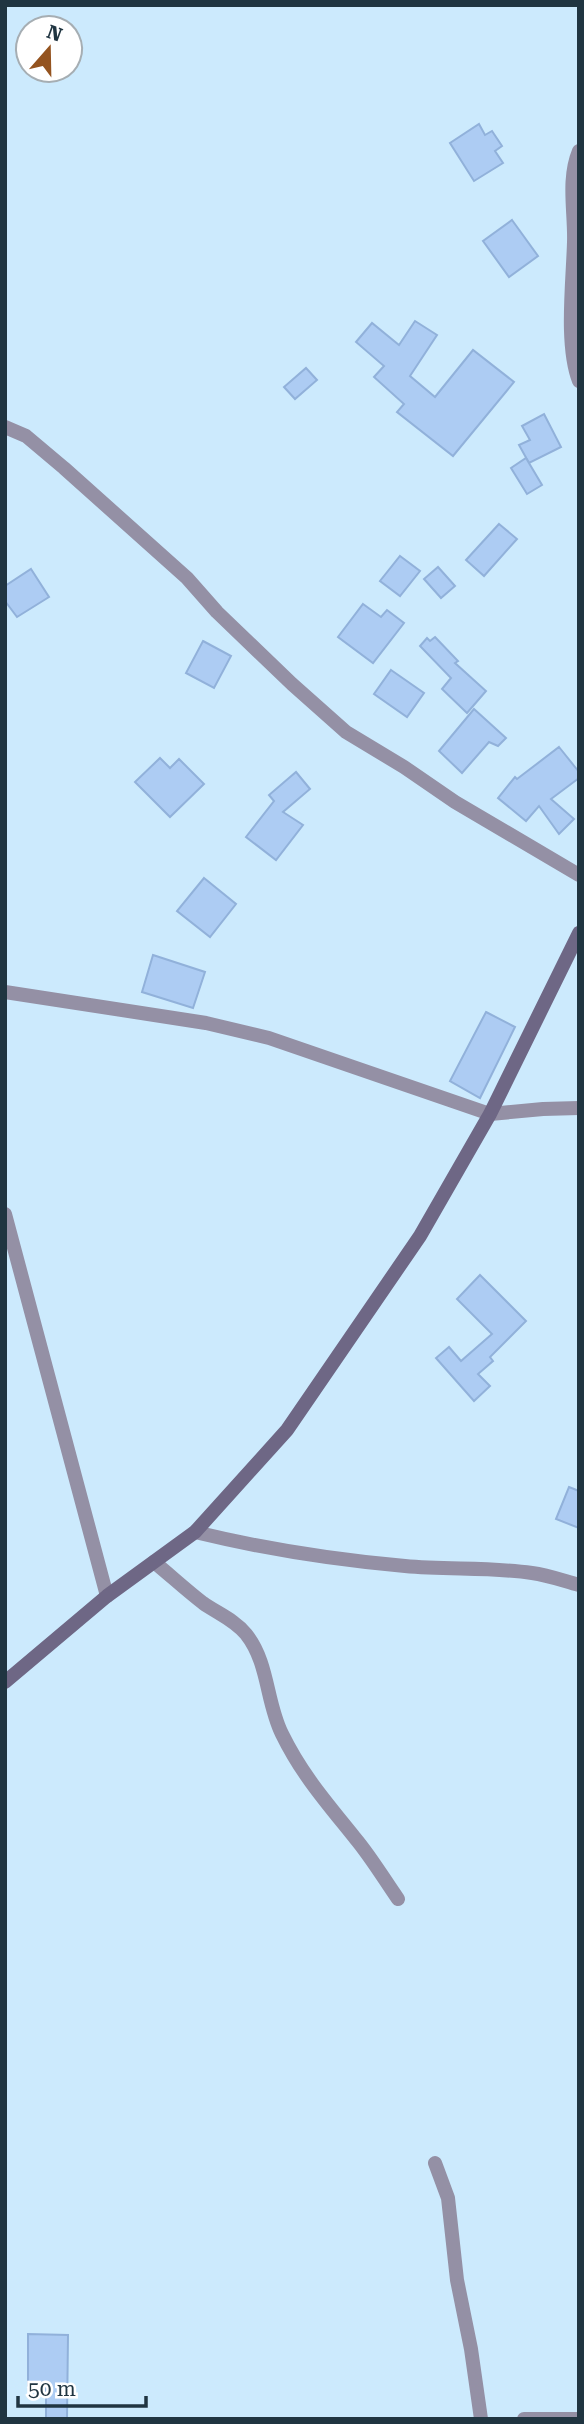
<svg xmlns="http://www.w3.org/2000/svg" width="584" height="2424" font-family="'Roboto Serif',serif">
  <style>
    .building { fill: #adccf3; stroke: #91b1da; stroke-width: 2 }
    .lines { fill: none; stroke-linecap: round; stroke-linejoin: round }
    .minor { stroke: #9490a5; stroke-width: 14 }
    .secondary { stroke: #6e6785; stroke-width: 14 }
  </style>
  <rect width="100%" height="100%" fill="#cceafd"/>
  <g class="building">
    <polygon points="479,124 485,135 492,131 502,146 495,151 503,163 474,181 450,143"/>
    <polygon points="512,220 538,256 509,277 483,241"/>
    <polygon points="415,321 437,335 410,376 435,397 473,350 514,382 453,456 397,412 404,404 374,377 384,366 356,342 372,323 399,345"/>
    <polygon points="306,368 317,380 295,399 284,387"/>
    <polygon points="544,414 561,447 529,463 519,445 530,440 522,426"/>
    <polygon points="526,458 542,485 527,494 511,468"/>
    <polygon points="499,524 517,539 484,576 466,560"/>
    <polygon points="400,556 420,571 400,596 380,581"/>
    <polygon points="438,567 455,586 441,598 424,579"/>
    <polygon points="31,569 49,597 17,617 5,601 5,586"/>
    <polygon points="363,604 381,617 387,610 404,623 373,663 338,637"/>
    <polygon points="435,637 458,661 455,663 486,691 467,713 442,689 451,678 420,646 427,638 430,641"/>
    <polygon points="203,641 231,656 214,688 186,673"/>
    <polygon points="391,670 424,693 407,717 374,694"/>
    <polygon points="474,709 506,738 498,746 489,742 462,773 439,751"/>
    <polygon points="559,747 579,772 579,778 551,799 574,819 559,834 539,806 526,821 498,798 515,777 517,779"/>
    <polygon points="160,758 170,768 179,759 204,784 170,817 135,782"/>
    <polygon points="296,772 310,789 283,812 303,825 276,860 246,837 274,801 269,795"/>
    <polygon points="204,878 236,904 210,937 177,911"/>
    <polygon points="153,955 205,972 193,1008 142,992"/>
    <polygon points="486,1012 515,1027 480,1098 450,1081"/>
    <polygon points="480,1275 526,1321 490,1357 493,1361 478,1374 490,1386 474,1401 436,1358 449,1347 461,1361 492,1334 457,1299"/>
    <polygon points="569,1487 579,1491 579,1528 556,1519"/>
    <polygon points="28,2334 68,2335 67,2419 46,2419 46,2387 28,2386"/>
  </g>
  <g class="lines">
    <g class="minor">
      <path d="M579 151C567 180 575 212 574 242 573 281 565 345 579 381"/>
      <polyline points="5,427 26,436 64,468 187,578 217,612 292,684 346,732 404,767 455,802 579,875"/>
      <polyline points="5,992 206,1023 269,1038 490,1114 543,1109 579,1108"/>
      <polyline points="5,1214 107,1596"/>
      <path d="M195 1532C261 1548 337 1560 405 1566 447 1570 490 1567 532 1573 548 1575 564 1581 579 1585"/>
      <path d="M154 1562C170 1575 186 1590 203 1603 217 1613 235 1620 246 1634 269 1663 266 1702 282 1734 302 1775 327 1803 355 1838 371 1857 384 1879 398 1899"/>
      <polyline points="435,2163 448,2198 457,2280 471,2349 481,2419"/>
      <polyline points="524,2419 579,2419"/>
    </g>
    <polyline class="secondary" points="5,1682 107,1596 195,1532 287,1430 420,1236 490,1114 579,933"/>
  </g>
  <rect width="584" height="2424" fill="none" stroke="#203541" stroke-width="14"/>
  <g transform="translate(49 49) rotate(20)"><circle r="33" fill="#ffffff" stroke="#a6aeb3" stroke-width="2"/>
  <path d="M0-5L12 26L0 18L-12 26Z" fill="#94531f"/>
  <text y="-10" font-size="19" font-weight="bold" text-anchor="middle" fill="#203541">N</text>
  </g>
  <path d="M18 2396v10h128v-10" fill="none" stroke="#203541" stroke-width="3.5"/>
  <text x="28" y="2396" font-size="21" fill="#203541" stroke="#ffffff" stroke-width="5" paint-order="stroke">50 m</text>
</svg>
